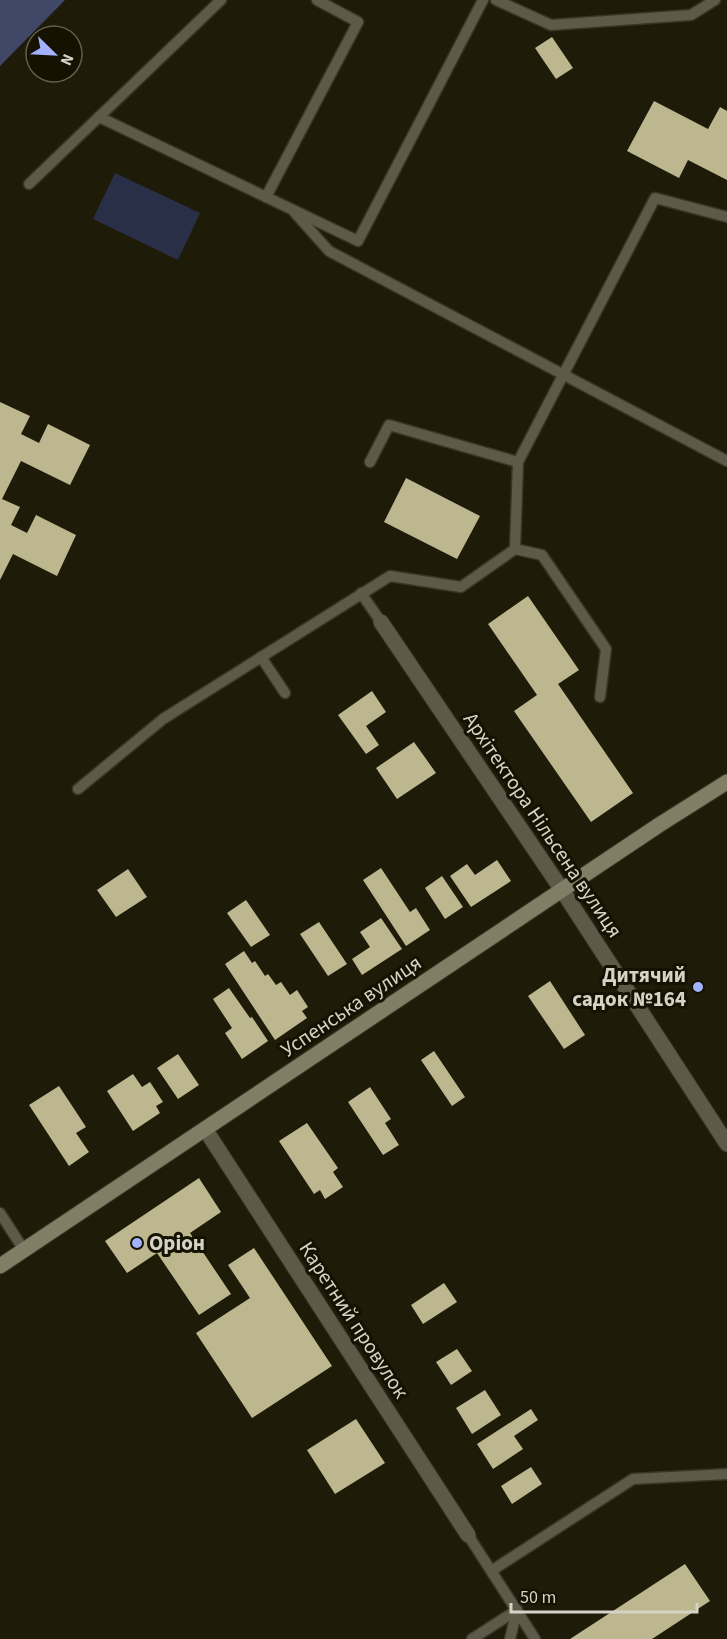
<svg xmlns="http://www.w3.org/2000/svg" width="727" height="1639" font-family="'Source Sans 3',sans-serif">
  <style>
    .green { fill: #2a2f48 }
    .forest { fill: #404767 }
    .building { fill: #bdb78f }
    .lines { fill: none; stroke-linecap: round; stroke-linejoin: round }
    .lane-casing { stroke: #383524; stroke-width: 13 }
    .street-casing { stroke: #383524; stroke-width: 17 }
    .secondary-casing { stroke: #383524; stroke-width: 17 }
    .lane { stroke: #5d5a4a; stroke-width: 10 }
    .street { stroke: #5d5a4a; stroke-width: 15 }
    .secondary { stroke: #827e65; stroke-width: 15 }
    .poi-dot { fill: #a3b2fd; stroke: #151202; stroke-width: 2 }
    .labels { text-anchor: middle; stroke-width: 6; stroke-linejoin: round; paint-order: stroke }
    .street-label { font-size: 21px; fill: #d5d3c7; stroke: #151202 }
    .poi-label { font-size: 21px; font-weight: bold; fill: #d5d3c7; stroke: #151202; text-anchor: end }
  </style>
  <rect width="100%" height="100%" fill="#1f1b09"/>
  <polygon class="green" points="115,173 200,213 178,260 93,219"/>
  <polygon class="forest" points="0,0 65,0 0,66"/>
  <g class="building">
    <polygon points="552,37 573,68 556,79 535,48"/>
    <polygon points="654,101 708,129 720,107 727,111 727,180 688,160 679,178 627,151"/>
    <polygon points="0,402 30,416 21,434 39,443 48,424 90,445 70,485 21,461 2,499 20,507 11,525 27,533 36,515 76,535 57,576 13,554 0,580"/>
    <polygon points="406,478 480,516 457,559 384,522"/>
    <polygon points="528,596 579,670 558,684 633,793 591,822 514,711 537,695 488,624"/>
    <polygon points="372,691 386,712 366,726 379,745 366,754 338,715"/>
    <polygon points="414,742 436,773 397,799 376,768"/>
    <polygon points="497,860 511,881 471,907 450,876 467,864 475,875"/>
    <polygon points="381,868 410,912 416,908 430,930 406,946 363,880"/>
    <polygon points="128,869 147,897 116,917 97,890"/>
    <polygon points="442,876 463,907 445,919 425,888"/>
    <polygon points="246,900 270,935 251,947 227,913"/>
    <polygon points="381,918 402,949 362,975 352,959 370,947 360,932"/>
    <polygon points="319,922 347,964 328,976 300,934"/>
    <polygon points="244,951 252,963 255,961 265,976 268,974 276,985 281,982 290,995 297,990 308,1007 302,1011 307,1018 275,1040 225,964"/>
    <polygon points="550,981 585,1035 564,1049 528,996"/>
    <polygon points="229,988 250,1018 252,1017 268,1041 242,1059 225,1033 232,1028 213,999"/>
    <polygon points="434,1051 465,1097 452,1106 421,1060"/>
    <polygon points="178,1054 199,1085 178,1099 157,1068"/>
    <polygon points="133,1074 142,1087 150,1082 163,1102 156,1106 160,1113 133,1131 107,1091"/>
    <polygon points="59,1086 86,1127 76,1133 89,1152 69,1166 29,1105"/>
    <polygon points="370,1087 391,1119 385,1123 399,1145 383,1155 348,1102"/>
    <polygon points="307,1123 338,1168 333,1172 343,1187 325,1199 320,1190 314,1194 279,1141"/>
    <polygon points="199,1178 221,1212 190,1233 231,1294 199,1315 157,1253 127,1273 105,1241"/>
    <polygon points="254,1248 332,1366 252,1418 196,1333 250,1298 228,1265"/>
    <polygon points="444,1283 457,1302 423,1324 411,1305"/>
    <polygon points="457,1349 472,1371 451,1385 436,1362"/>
    <polygon points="485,1390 501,1415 472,1434 456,1408"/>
    <polygon points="531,1409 538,1420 514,1436 523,1449 493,1469 477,1444"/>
    <polygon points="356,1419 385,1463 335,1494 307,1450"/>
    <polygon points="531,1467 542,1484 512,1504 501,1486"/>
    <polygon points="685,1564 710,1601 652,1639 570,1639"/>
  </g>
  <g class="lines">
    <defs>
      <g id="lane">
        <polyline points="496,0 551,25 691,15 715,0"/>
        <polyline points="99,117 358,241 483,0"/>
        <polyline points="29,184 221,0"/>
        <polyline points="266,197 358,22 317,0"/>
        <polyline points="295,213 329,251 727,461"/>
        <polyline points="370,462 389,425 518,462"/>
        <polyline points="515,549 518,462 655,198 727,217"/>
        <polyline points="361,593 381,622"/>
        <polyline points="261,657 285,693"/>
        <polyline points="78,789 163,719 390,576 461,587 515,549 542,555 606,649 600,697"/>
        <polyline points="0,1213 24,1250"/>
        <polyline points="468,1535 535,1639"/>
        <polyline points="491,1571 633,1479 727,1474"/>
        <polyline points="472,1639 517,1610"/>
        <polyline points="510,1639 517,1610"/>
      </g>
      <g id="street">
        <polyline points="381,622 562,890 727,1144"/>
        <polyline points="205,1129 468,1535"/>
      </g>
      <polyline id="secondary" points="0,1266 659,825 727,782"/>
    </defs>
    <use href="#lane" class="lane-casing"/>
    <use href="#street" class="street-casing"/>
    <use href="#secondary" class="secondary-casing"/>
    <use href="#lane" class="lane"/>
    <use href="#street" class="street"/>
    <use href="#secondary" class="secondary"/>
  </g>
  <g class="poi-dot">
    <circle cx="698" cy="987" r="6"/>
    <circle cx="137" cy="1243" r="6"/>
  </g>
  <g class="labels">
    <g class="street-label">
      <text transform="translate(543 825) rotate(56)" y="7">Архітектора Нільсена вулиця</text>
      <text transform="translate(351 1006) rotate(-34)" y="7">Успенська вулиця</text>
      <text transform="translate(354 1320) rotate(57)" y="7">Каретний провулок</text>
    </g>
    <g class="poi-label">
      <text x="686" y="982">Дитячий<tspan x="686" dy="24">садок №164</tspan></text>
      <text x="149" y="1250" text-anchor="start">Оріон</text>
    </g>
  </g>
  <g transform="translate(54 54) rotate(114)"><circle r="28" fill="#151202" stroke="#625f51" stroke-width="1.5"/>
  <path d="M0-4.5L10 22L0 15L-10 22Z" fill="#a3b2fd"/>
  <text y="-9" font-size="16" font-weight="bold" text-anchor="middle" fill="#d5d3c7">N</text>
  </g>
  <path d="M511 1603v9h186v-9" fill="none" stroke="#d5d3c7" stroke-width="3"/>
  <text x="520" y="1603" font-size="18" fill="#d5d3c7" stroke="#151202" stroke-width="4.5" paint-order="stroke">50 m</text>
</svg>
